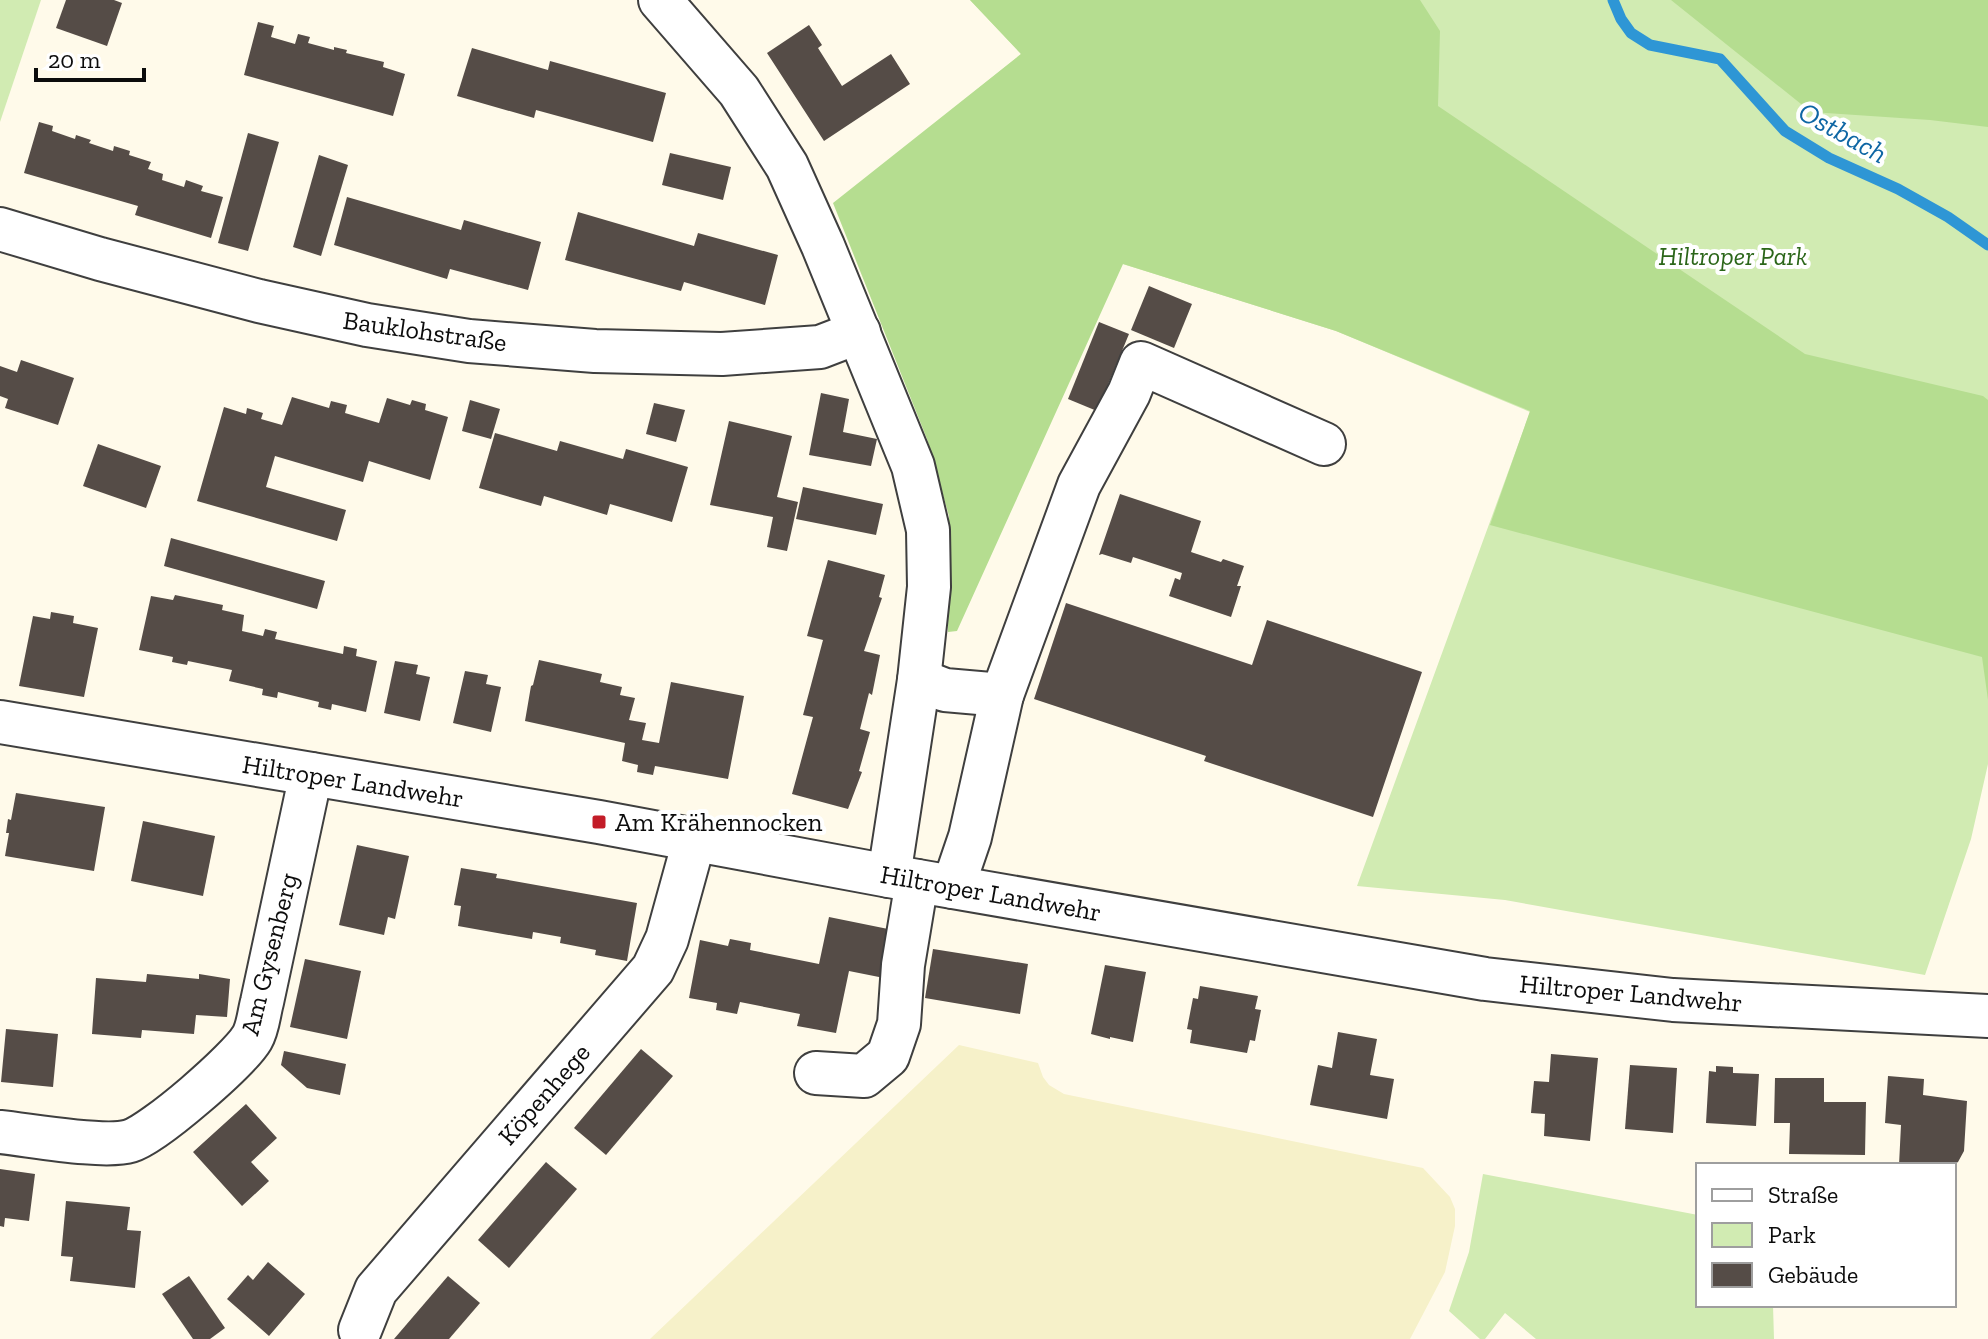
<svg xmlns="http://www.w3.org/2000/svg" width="1988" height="1339" font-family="'Zilla Slab',serif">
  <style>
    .farmland { fill: #f6f1c9 }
    .green { fill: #d1ebb2 }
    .forest { fill: #b5dd90 }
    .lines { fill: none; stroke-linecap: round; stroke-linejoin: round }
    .stream { stroke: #2e96d5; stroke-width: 11 }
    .building { fill: #554c47 }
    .minor-casing { stroke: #3f3f3f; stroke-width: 46 }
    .minor { stroke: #fff; stroke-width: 42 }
    .poi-dot { fill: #c31c28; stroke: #fff; stroke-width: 3 }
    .labels { text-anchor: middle; stroke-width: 8; stroke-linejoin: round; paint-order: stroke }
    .park-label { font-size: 26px; font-style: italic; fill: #2b6619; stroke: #fff }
    .street-label { font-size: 26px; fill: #0c0c0c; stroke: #fff }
    .poi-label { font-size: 26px; fill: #0c0c0c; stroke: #fff; text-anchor: start }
    .water-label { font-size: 28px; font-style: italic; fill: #0e66a4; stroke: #fff }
  </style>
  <rect width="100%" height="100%" fill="#fffaea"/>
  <polygon class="farmland" points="959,1045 1038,1063 1043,1077 1049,1085 1064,1094 1423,1168 1450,1197 1455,1209 1455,1226 1445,1272 1410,1339 650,1339"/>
  <g class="green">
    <polygon points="0,0 41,0 0,122"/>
    <polygon points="970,0 1988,0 1988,764 1971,839 1925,975 1505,900 1357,886 1530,412 1336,331 1123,264 858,185 1021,54"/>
    <polygon points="1483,1174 1698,1215 1698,1305 1773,1305 1774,1339 1536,1339 1505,1313 1485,1339 1480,1339 1449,1311 1469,1252"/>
  </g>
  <g class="forest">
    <polygon points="970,0 1420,0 1440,31 1438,106 1805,354 1983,396 1988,400 1988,700 1982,657 1490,525 1530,411 1336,331 1123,264 957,631 948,632 949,516 927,439 833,203 1021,54"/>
    <polygon points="1671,0 1988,0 1988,127 1930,120 1811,112"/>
  </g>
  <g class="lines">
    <polyline class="stream" points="1613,0 1621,19 1631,33 1650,45 1720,59 1785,131 1829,158 1898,189 1948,217 1988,245"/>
  </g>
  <g class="building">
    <polygon points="66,0 114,0 122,3 107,46 56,28"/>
    <polygon points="258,22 274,26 271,37 295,44 298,34 310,37 308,43 334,50 334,47 347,50 346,53 384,62 383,67 405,74 393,116 244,75"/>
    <polygon points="809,25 822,45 818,48 842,86 891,54 910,84 824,141 767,53"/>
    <polygon points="472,48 548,70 550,61 666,93 653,142 536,110 534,118 457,96"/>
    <polygon points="39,122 53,126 52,131 75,139 76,135 91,140 89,143 113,151 114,146 130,151 129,155 151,162 148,169 163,174 162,180 184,187 186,180 203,186 201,191 223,197 211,238 135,215 138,206 24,173"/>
    <polygon points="248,133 279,142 248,251 218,243"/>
    <polygon points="670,153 731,167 723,200 662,185"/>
    <polygon points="319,155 348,165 321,256 293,247"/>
    <polygon points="347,197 461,230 464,220 541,242 528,290 450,269 447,279 334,245"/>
    <polygon points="578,212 694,246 698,233 778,255 765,305 684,282 681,291 565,260"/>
    <polygon points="1149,286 1192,304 1174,348 1131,330"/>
    <polygon points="1099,322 1129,334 1097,411 1068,399"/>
    <polygon points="21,360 74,378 58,425 5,408 8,399 0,396 0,366 17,372"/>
    <polygon points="821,393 849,399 843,432 877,439 871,466 809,455"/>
    <polygon points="292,397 329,408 331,401 347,405 345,413 379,423 387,398 410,405 412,400 426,404 425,410 448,417 430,480 369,461 363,482 275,456 266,487 346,510 337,541 197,501 224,407 246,414 247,408 263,413 261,419 282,425"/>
    <polygon points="470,400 500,409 491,439 462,431"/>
    <polygon points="654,403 685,410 676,442 646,434"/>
    <polygon points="729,421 792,436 777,497 798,502 787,551 767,547 773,517 710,505"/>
    <polygon points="495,433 557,451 560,441 623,459 626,449 688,467 672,522 610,504 607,515 544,496 541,506 479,488"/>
    <polygon points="98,444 161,466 146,508 83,486"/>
    <polygon points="803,487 883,504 876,535 796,519"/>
    <polygon points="1120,494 1201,521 1191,552 1221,562 1223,559 1244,566 1237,586 1241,586 1231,617 1169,596 1175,578 1180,580 1182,573 1133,557 1131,563 1102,554 1099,555"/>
    <polygon points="171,538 325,581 317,609 164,566"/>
    <polygon points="828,560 885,575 879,597 882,598 864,651 880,655 872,695 869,693 860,729 870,732 859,771 862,772 848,809 792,794 813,717 803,715 823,640 807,636"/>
    <polygon points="175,595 223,605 222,610 244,615 242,631 263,636 265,629 277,632 275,639 343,654 344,646 357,649 356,656 377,661 366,712 332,704 331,710 318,707 319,702 278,692 277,698 262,695 263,689 229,681 232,670 188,661 187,665 172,662 173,657 139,650 151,596 173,600"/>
    <polygon points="1066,603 1252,665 1267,620 1422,672 1373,817 1204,761 1206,756 1034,699"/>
    <polygon points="51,612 74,616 73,623 98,628 84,697 19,686 33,616 50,619"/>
    <polygon points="539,660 602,674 600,682 622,687 620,695 635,698 629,720 646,723 642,740 659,743 671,682 744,696 728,779 655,766 653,775 637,772 638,765 622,761 625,743 525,721 531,686 533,685"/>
    <polygon points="395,661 418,665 416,674 430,677 420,721 384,713"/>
    <polygon points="465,671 488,675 486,684 501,687 491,732 453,723"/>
    <polygon points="16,793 105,807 94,871 5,856 9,833 6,833 8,819 11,820"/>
    <polygon points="143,821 215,836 203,896 131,881"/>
    <polygon points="357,845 409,856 395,919 388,917 384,935 339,925"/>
    <polygon points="461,868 497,874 496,878 503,879 637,903 627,961 595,955 596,950 560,943 561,937 533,932 532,939 458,926 461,906 454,905"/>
    <polygon points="829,917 893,930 884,978 849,971 836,1033 797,1026 800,1014 740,1002 737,1014 716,1010 717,1003 689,998 700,940 728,946 730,939 751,943 750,950 819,964"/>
    <polygon points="933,949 1028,964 1020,1014 925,998"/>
    <polygon points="305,959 361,971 347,1039 290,1027"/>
    <polygon points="1105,965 1146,972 1133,1042 1110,1037 1110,1039 1091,1034"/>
    <polygon points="147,974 199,979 199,974 230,979 227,1017 196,1015 194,1034 142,1030 141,1038 92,1034 96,978 146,982"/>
    <polygon points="1200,986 1258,996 1255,1009 1261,1010 1255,1041 1250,1040 1247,1053 1190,1043 1192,1030 1187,1029 1193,998 1198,999"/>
    <polygon points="6,1029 58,1034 53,1087 1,1082"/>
    <polygon points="1338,1032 1377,1039 1370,1075 1394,1079 1387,1119 1310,1105 1318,1065 1332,1068"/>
    <polygon points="641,1049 673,1076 606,1155 574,1128"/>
    <polygon points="284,1051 346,1064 340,1095 307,1088 281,1065"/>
    <polygon points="1551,1054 1598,1058 1590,1141 1544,1136 1545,1114 1531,1113 1534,1081 1549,1082"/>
    <polygon points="1630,1065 1677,1068 1673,1133 1625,1129"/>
    <polygon points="1716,1066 1733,1067 1733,1073 1759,1074 1756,1126 1706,1123 1709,1071 1716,1072"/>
    <polygon points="1888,1076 1924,1079 1923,1095 1967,1101 1964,1151 1958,1162 1953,1165 1899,1165 1901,1125 1885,1123"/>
    <polygon points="1775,1078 1824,1078 1824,1102 1866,1102 1865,1155 1789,1154 1790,1123 1774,1123"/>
    <polygon points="246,1104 277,1138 251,1162 269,1181 242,1206 193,1152"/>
    <polygon points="546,1162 577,1189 509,1268 478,1240"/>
    <polygon points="0,1169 35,1174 29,1221 5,1218 4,1227 0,1226"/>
    <polygon points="66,1201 130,1207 127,1230 141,1231 135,1288 70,1281 73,1257 61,1256"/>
    <polygon points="268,1262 305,1294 269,1336 227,1299 248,1275 253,1280"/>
    <polygon points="189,1276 225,1328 210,1339 193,1339 162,1294"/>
    <polygon points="448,1276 480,1303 449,1339 394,1339"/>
  </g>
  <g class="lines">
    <defs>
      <g id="minor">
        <polyline points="660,0 739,91 787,166 823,246 913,466 928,530 929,587 919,680 889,876"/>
        <polyline points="0,229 100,259 259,301 367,325 469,341 595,351 722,354 820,347 859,332"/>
        <polyline points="919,680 945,690 1002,695 1079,485 1129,393 1141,363 1324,444"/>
        <polyline points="0,722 599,822 889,876 1485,979 1673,1000 1988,1016"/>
        <polyline points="953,887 970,837 1002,695"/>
        <polyline points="816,1073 864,1076 888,1056 899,1024 903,965 917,881"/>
        <path d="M0 1132C30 1135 104 1149 130 1141 154 1134 239 1060 252 1038 258 1028 259 1013 262 1002L311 774"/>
        <polyline points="360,1330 376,1290 653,969 667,939 694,841"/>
      </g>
    </defs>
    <use href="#minor" class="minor-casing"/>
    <use href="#minor" class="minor"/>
  </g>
  <rect class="poi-dot" x="591" y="814" width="16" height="16" rx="4"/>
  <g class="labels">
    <g class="park-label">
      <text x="1733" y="265">Hiltroper Park</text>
    </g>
    <g class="street-label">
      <text transform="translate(425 331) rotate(8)" y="9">Bauklohstraße</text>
      <text transform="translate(353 781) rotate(9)" y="9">Hiltroper Landwehr</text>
      <text transform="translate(991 893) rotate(10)" y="9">Hiltroper Landwehr</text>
      <text transform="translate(269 954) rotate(-76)" y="9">Am Gysenberg</text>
      <text transform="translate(1631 993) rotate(5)" y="9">Hiltroper Landwehr</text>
      <text transform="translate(544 1094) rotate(-49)" y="9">Köpenhege</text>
    </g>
    <g class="poi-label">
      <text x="615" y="831">Am Krähennocken</text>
    </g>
    <g class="water-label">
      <text transform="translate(1843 132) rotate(29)" y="10">Ostbach</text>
    </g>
  </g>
  <rect x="1696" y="1163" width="260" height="144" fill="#ffffff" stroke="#9e9e9e" stroke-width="2"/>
  <rect x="1712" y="1189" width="40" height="12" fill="#ffffff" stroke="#9e9e9e" stroke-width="2"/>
  <text x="1768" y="1203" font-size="24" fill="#0c0c0c">Straße</text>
  <rect x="1712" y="1223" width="40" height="24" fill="#d1ebb2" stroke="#9e9e9e" stroke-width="2"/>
  <text x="1768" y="1243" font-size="24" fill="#0c0c0c">Park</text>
  <rect x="1712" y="1263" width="40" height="24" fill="#554c47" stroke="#9e9e9e" stroke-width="2"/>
  <text x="1768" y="1283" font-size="24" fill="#0c0c0c">Gebäude</text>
  <path d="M36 68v12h108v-12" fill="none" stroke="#0c0c0c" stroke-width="4"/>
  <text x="48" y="68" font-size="24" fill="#0c0c0c" stroke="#ffffff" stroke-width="6" paint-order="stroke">20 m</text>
</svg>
